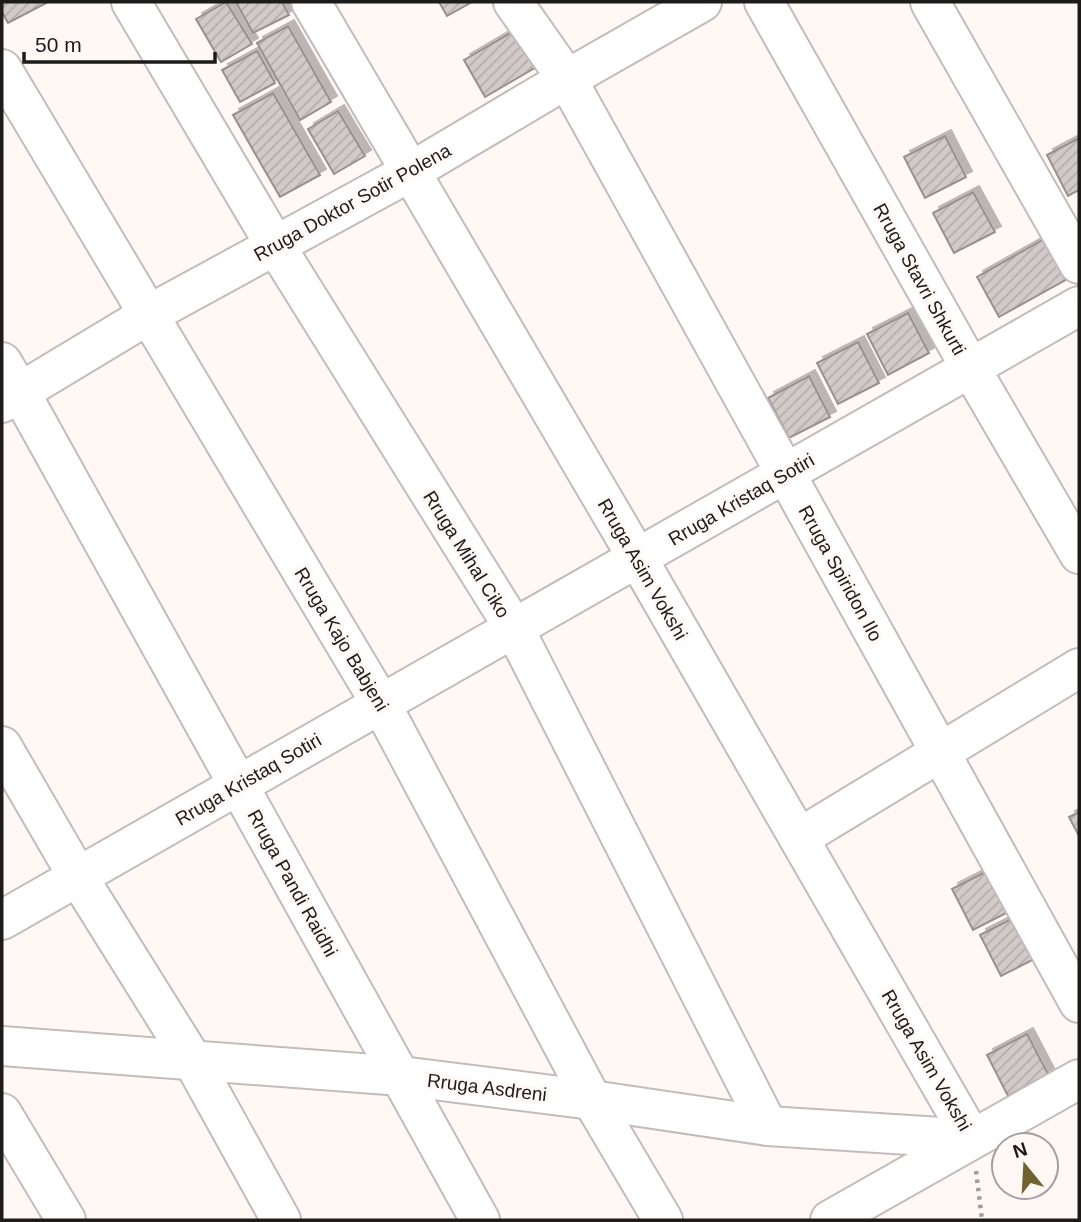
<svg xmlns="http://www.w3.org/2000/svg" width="1081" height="1222" font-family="Helvetica,sans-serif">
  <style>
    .building { fill: url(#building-hatch); stroke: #97908f; stroke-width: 2; filter: url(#shadow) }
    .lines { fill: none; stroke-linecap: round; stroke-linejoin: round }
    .minor-casing { stroke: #c3bcba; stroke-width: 42 }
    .path { stroke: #a29d9b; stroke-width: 4.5; stroke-dasharray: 3.5 5; stroke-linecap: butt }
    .minor { stroke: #fff; stroke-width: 38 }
    .labels { text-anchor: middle; stroke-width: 6; stroke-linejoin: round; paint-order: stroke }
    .street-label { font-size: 19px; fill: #1e1c1b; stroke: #fff8f5 }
  </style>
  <defs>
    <pattern id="building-hatch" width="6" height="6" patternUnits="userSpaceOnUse" patternTransform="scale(1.75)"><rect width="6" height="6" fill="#d2cac9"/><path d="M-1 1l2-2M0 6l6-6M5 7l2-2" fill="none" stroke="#b4adac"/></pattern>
    <filter id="shadow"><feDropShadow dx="6" dy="-6" stdDeviation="0" flood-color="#0004"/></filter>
  </defs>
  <rect width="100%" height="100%" fill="#fff8f5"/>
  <g class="building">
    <polygon points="2,2 48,2 8,23 2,12"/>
    <polygon points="226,2 252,44 221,62 196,19"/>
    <polygon points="236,2 282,2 289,15 253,33"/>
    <polygon points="439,2 472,2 447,16"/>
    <polygon points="288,26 331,102 300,120 257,43"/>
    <polygon points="519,28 540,65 485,97 464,60"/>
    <polygon points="257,51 275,83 240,102 222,70"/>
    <polygon points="273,93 320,175 280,197 233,115"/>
    <polygon points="338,111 365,156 334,174 308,129"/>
    <polygon points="945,136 966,177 925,198 904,157"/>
    <polygon points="1079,138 1079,190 1068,196 1047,155"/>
    <polygon points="973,192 995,232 954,253 933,213"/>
    <polygon points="1046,238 1069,278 999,317 977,277"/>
    <polygon points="908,313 929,353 888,375 867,334"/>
    <polygon points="858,342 879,383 838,404 817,363"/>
    <polygon points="809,376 830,417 789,438 768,398"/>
    <polygon points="1079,812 1079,836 1069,817"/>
    <polygon points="993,868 1014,909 973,930 952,889"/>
    <polygon points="1021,914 1042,955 1001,976 980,935"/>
    <polygon points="1027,1034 1048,1074 1008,1096 987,1055"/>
  </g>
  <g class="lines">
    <defs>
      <g id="minor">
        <polyline points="131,2 275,245 514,628 768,1126"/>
        <polyline points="311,2 638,559 972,1139"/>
        <polyline points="513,2 567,79 1079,1003"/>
        <polyline points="764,2 971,369 1079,554"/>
        <polyline points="930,2 1079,264"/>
        <polyline points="2,69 381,704 592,1100 663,1220"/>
        <polyline points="2,362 20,392 480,1220"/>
        <polyline points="2,403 148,315 410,172 567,79 702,2"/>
        <polyline points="2,746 78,877 193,1061 281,1220"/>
        <polyline points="799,838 1079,668"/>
        <polyline points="2,920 1079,306"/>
        <polyline points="2,1046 401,1076 592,1100 768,1126 972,1139"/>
        <polyline points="2,1113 66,1220"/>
        <polyline points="830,1220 1079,1079"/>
      </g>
    </defs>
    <use href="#minor" class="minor-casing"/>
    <polyline class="path" points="976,1171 982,1220"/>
    <use href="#minor" class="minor"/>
  </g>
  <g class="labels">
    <g class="street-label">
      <text transform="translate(352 202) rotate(-29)" y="7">Rruga Doktor Sotir Polena</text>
      <text transform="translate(920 279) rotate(61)" y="7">Rruga Stavri Shkurti</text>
      <text transform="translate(741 499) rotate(-30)" y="7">Rruga Kristaq Sotiri</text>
      <text transform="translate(467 554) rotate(58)" y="7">Rruga Mihal Ciko</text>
      <text transform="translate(643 569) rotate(60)" y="7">Rruga Asim Vokshi</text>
      <text transform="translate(841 573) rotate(61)" y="7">Rruga Spiridon Ilo</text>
      <text transform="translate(342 639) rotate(59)" y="7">Rruga Kajo Babjeni</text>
      <text transform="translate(248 779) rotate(-30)" y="7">Rruga Kristaq Sotiri</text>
      <text transform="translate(293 883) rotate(61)" y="7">Rruga Pandi Raidhi</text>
      <text transform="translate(927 1060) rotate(60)" y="7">Rruga Asim Vokshi</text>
      <text transform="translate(487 1087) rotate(7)" y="7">Rruga Asdreni</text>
    </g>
  </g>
  <rect width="1081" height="1222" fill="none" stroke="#1e1c1b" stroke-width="7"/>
  <g transform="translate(1025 1166) rotate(342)"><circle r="33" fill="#fff8f5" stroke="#a5a09e" stroke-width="2"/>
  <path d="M0-5L12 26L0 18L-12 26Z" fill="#716330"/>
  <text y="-10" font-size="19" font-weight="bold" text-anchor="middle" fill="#1e1c1b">N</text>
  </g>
  <path d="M24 52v10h191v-10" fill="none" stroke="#1e1c1b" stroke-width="3.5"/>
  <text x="35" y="52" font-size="21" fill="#1e1c1b" stroke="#fff8f5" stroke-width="5" paint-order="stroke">50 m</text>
</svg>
